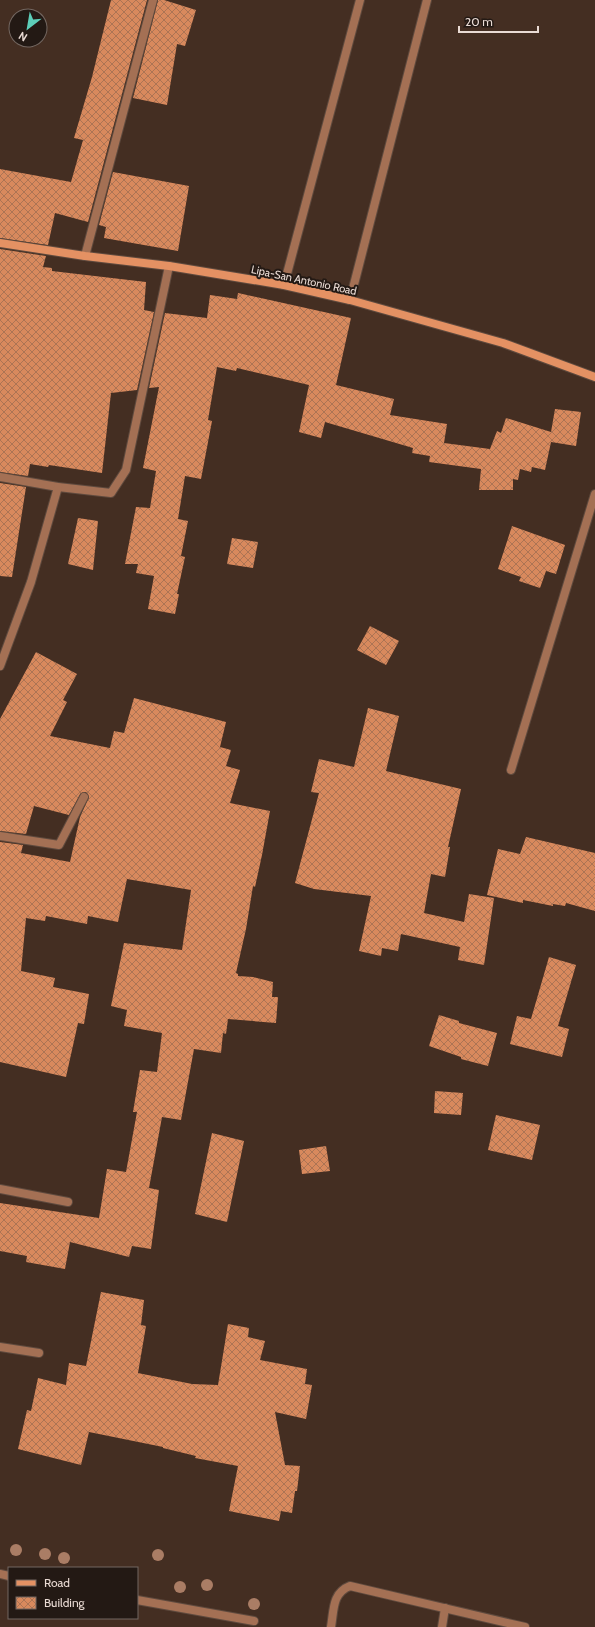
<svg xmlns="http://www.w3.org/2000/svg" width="595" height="1627" font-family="Cabin,sans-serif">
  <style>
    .building { fill: url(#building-cross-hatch) }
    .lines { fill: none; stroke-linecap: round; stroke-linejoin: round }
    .street-casing { stroke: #5f4a3e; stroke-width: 10 }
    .secondary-casing { stroke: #5f4a3e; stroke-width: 10 }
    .street { stroke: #a47054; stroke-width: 8 }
    .secondary { stroke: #e49163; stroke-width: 8 }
    .tree { fill: #aa7d65 }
    .labels { text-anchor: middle; stroke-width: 4; stroke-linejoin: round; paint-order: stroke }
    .street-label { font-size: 11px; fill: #eadbd4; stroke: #231914 }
  </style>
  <defs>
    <pattern id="building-cross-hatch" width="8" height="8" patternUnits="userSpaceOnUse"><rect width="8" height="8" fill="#d8895d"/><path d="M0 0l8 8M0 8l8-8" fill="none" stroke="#ac7454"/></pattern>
  </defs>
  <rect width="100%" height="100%" fill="#442e22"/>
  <g class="building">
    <polygon points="111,0 147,0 88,222 55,213 48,245 0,238 0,169 71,182 83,140 74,138 92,77"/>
    <polygon points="158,0 164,0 196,10 185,46 177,44 167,105 133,98"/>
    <polygon points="113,172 189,186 178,251 104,238 106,227 99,225"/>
    <polygon points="0,249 46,256 43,267 52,268 52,271 146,282 144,310 154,312 137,390 111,393 102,473 49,465 48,467 30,464 28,476 0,472"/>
    <polygon points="238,293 351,318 336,385 394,399 390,415 447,424 444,443 490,449 497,431 501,433 506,418 551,432 555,409 581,412 576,446 551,442 545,470 532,467 531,472 520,469 518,480 513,479 513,490 479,490 481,469 429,462 430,456 412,453 413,448 325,422 321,438 299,432 309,385 237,368 236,371 217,367 208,420 212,421 201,479 185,476 178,519 188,521 181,556 185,557 177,594 179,594 175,614 148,609 154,576 136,573 138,564 125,564 136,507 150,508 156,471 143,468 159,387 149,388 165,313 207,318 210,295 237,299"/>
    <polygon points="0,483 26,487 12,577 0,576"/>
    <polygon points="78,518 98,521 93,570 68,564"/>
    <polygon points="512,526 565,545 556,574 546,571 540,588 519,581 521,577 498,569"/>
    <polygon points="232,538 258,542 253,568 227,564"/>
    <polygon points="370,626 399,641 386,665 357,650"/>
    <polygon points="36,652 77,674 63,700 67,702 50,736 110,748 114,731 124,733 134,698 226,722 220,747 231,750 226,766 240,770 230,803 270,811 262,855 255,887 253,886 246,929 236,973 238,974 238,976 253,977 273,982 272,997 278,997 276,1023 228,1019 226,1034 223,1033 221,1053 194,1049 181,1120 162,1117 149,1188 159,1190 151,1249 132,1246 129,1257 70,1242 65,1269 26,1262 27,1256 0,1251 0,1203 99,1218 107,1169 126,1172 137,1112 133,1112 140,1070 157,1072 162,1033 124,1026 127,1010 111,1006 124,943 182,950 191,890 127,879 118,922 88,916 87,924 46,916 45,921 26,918 21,971 55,978 53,987 89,994 84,1024 78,1023 66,1077 0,1062 0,842 23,845 21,853 70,862 80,817 89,797 86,792 81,793 69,815 34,806 26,834 0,831 0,719"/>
    <polygon points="368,708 399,716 386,771 461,789 448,847 450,847 445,877 431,874 424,913 464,922 469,894 494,898 484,965 458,960 460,947 401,934 398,951 382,948 381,956 359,951 371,896 314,889 295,883 319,793 311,792 319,759 354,767"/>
    <polygon points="526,837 595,853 595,911 566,903 565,906 553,904 553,906 523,900 523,903 487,895 498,849 520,854"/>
    <polygon points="549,957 576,965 558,1026 569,1029 562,1057 510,1044 517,1016 531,1019"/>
    <polygon points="439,1015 459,1021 459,1023 497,1033 488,1066 461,1059 461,1057 429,1046"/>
    <polygon points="435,1091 463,1093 461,1115 434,1113"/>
    <polygon points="496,1115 540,1125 532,1160 488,1150"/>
    <polygon points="212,1133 244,1141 227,1222 195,1214"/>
    <polygon points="326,1146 330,1171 302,1174 299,1150"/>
    <polygon points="101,1292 144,1300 141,1325 146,1326 138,1373 192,1384 218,1385 228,1324 249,1328 248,1337 265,1341 260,1360 307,1369 305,1384 312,1385 306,1419 275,1412 285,1465 300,1466 297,1491 295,1491 292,1513 281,1511 279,1521 229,1511 238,1466 195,1458 196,1456 163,1448 163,1447 89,1432 81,1465 18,1449 27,1410 31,1411 38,1378 66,1385 69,1363 86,1366"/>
  </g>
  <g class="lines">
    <defs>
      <g id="street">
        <polyline points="85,256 153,0"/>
        <polyline points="284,285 360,0"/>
        <polyline points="350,300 427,0"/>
        <polyline points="0,477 58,487 111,493 126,470 169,266"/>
        <polyline points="0,666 31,582 58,487"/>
        <polyline points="511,770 595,494"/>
        <polyline points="0,836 59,845 84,797"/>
        <polyline points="0,1189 68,1202"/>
        <polyline points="0,1347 39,1353"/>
        <polyline points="0,1574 9,1576"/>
        <polyline points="137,1600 254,1621"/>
        <path d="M331 1627C334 1610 332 1593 350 1586L525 1627"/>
        <polyline points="442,1627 445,1608"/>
      </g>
      <polyline id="secondary" points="0,243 85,256 169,266 284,285 350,300 503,343 595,377"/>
    </defs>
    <use href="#street" class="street-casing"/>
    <use href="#secondary" class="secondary-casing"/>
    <use href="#street" class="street"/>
    <use href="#secondary" class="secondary"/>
  </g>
  <g class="tree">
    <circle cx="16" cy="1550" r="6"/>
    <circle cx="45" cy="1554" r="6"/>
    <circle cx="158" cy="1555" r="6"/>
    <circle cx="64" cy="1558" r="6"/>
    <circle cx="207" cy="1585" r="6"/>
    <circle cx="180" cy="1587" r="6"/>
    <circle cx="254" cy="1604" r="6"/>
  </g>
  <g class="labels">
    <g class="street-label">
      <text transform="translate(304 280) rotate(12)" y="4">Lipa-San Antonio Road</text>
    </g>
  </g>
  <rect x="8" y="1567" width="130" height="52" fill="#231914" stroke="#736761"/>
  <rect x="16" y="1580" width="20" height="6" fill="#e49163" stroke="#736761"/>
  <text x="44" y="1587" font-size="12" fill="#eadbd4">Road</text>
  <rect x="16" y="1597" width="20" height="12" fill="url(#building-cross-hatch)" stroke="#736761"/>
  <text x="44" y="1607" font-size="12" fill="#eadbd4">Building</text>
  <g transform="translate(28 28) rotate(211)"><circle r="19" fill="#231914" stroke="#736761"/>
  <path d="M0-3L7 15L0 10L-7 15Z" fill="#5dceb9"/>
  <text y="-6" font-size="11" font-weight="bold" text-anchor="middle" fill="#eadbd4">N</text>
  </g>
  <path d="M459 26v6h79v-6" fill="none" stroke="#eadbd4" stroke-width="2"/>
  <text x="465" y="26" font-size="12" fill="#eadbd4" stroke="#231914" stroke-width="3" paint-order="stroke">20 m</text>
</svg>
